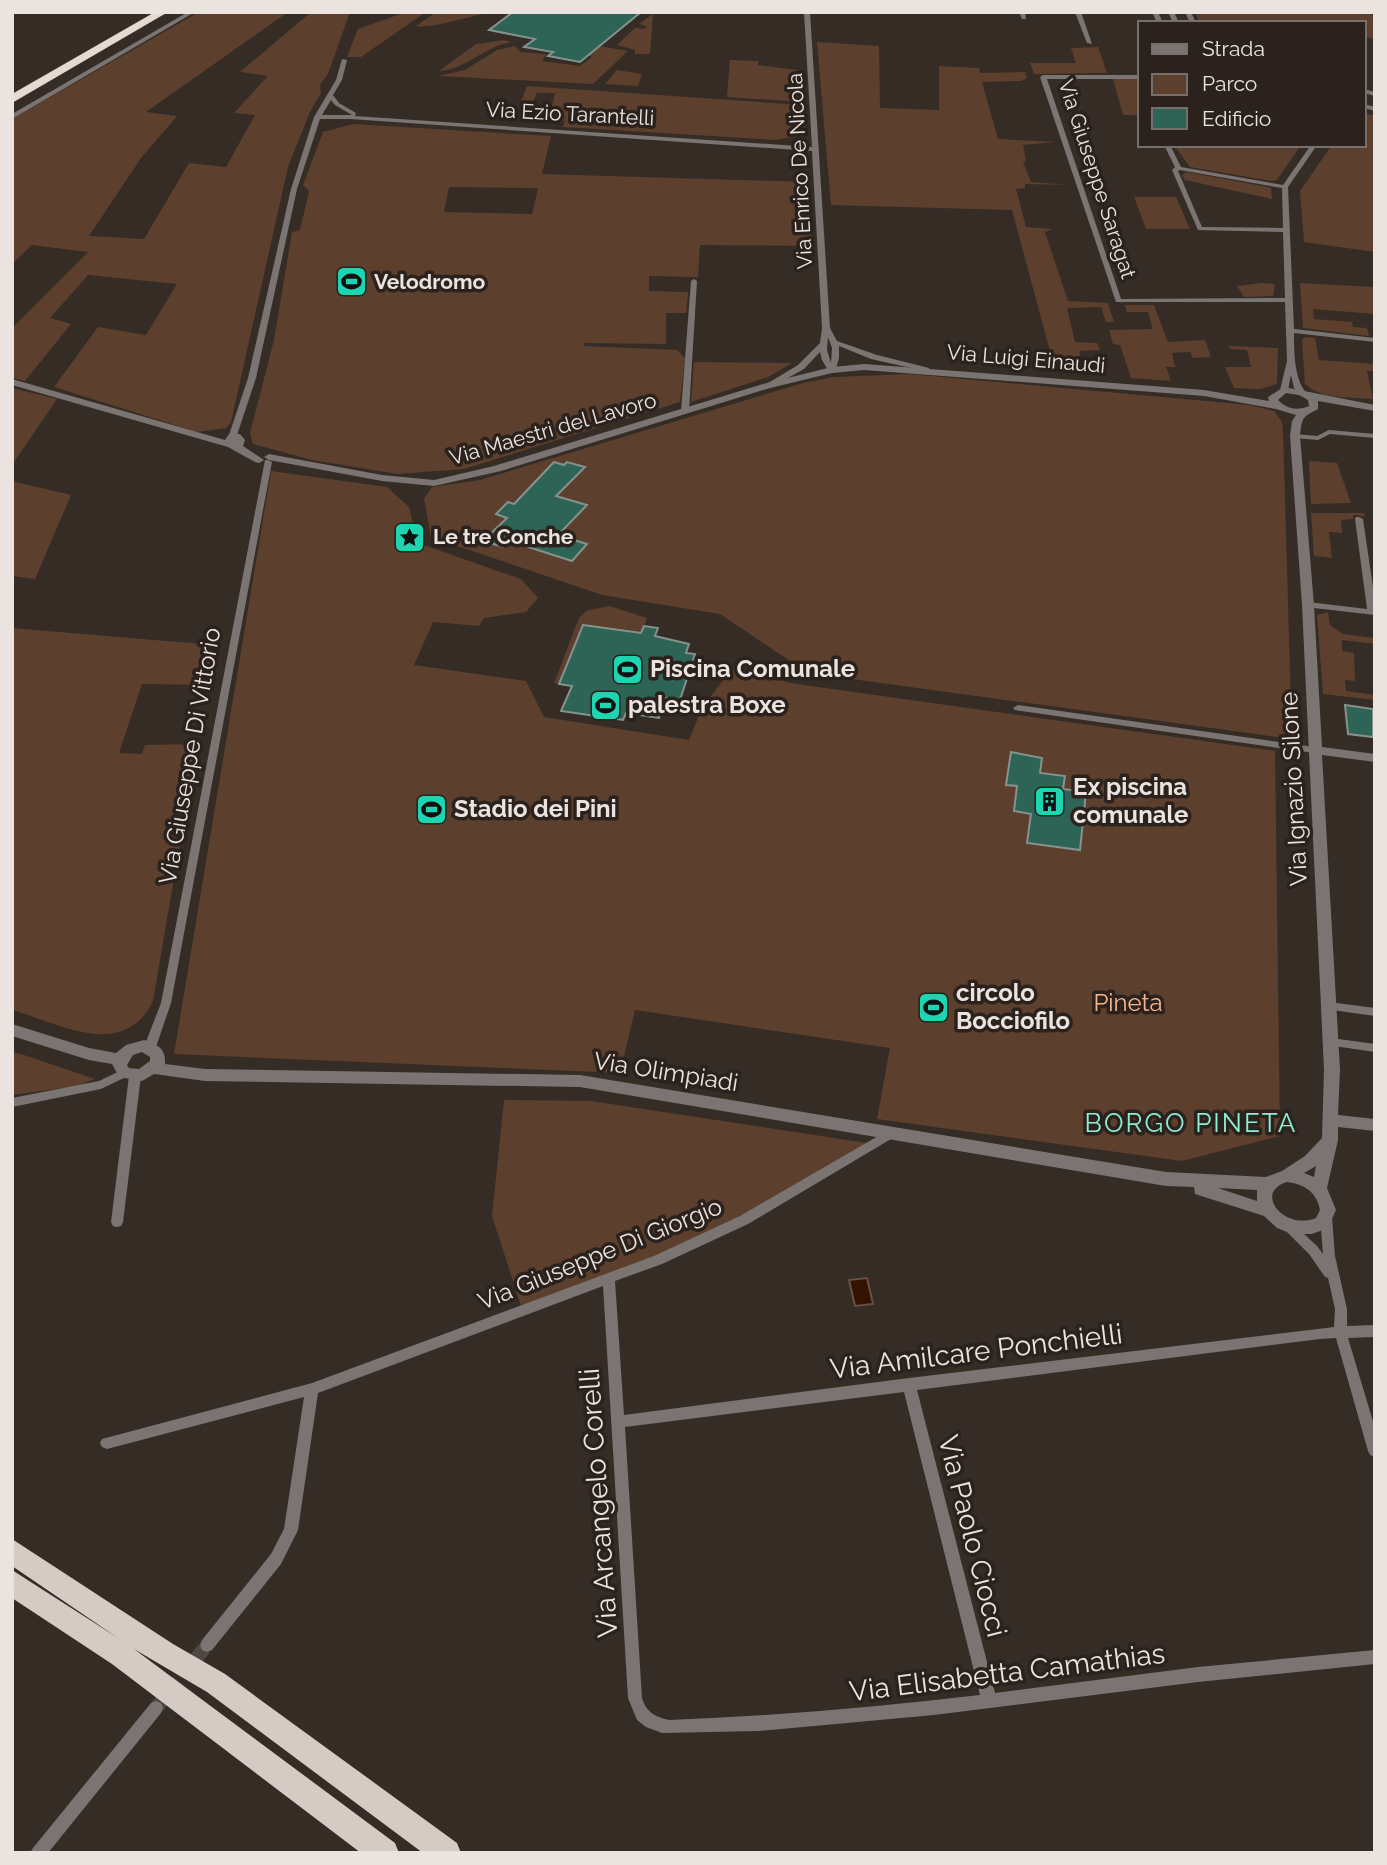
<svg xmlns="http://www.w3.org/2000/svg" width="1387" height="1865" font-family="Raleway,sans-serif">
  <style>
    .green { fill: #5d3f2d; fill-rule: evenodd }
    .water { fill: #331200; stroke: #6a5143; stroke-width: 2 }
    .building { fill: #2e6456; stroke: #85928e; stroke-width: 2 }
    .lines { fill: none; stroke-linecap: round; stroke-linejoin: round }
    .minor-tunnel { stroke: #504742; stroke-width: 14; stroke-dasharray: 14 7; stroke-linecap: butt }
    .minor { fill: #7a7572; fill-rule: evenodd }
    .tertiary { fill: #7a7572; fill-rule: evenodd }
    .trunk { fill: #d6cbc4; fill-rule: evenodd }
    .motorway { fill: #e5d9d2; fill-rule: evenodd }
    .labels { text-anchor: middle; stroke-width: 7; stroke-linejoin: round; paint-order: stroke }
    .far-street-label { font-size: 21px; fill: #eae3e0; stroke: #2b221d }
    .far-poi-label { font-size: 21px; font-weight: bold; fill: #eae3e0; stroke: #2b221d; text-anchor: start }
    .poi-label { font-size: 24px; font-weight: bold; fill: #eae3e0; stroke: #2b221d; text-anchor: start }
    .street-label { font-size: 24px; fill: #eae3e0; stroke: #2b221d }
    .park-label { font-size: 24px; fill: #f6b58e; stroke: #2b221d }
    .neighbourhood-label { font-size: 26px; letter-spacing: 2px; fill: #8deed3; stroke: #2b221d }
    .near-street-label { font-size: 28px; fill: #eae3e0; stroke: #2b221d }
  </style>
  <rect width="100%" height="100%" fill="#352c26"/>
  <g class="green">
    <polygon points="199,12 288,12 146,112 177,116 141,158 89,236 144,239 189,163 226,167 255,115 234,113 268,76 240,72 311,12 350,12 328,74 320,85 321,93 310,112 288,167 231,422 226,428 197,432 54,387 98,327 146,335 177,284 88,275 50,318 71,324 25,381 12,378 12,328 88,252 32,245 12,264 12,119"/>
    <polygon points="406,12 426,12 361,57 347,57 358,29"/>
    <path d="M436 12H491C471 16 431 29 416 26Z"/>
    <polygon points="1195,12 1372,12 1375,39 1364,37 1364,23 1200,23"/>
    <polygon points="653,14 650,54 635,54 635,50 617,45 635,28 644,29 647,26 639,24"/>
    <path d="M504 40 511 42C483 47 467 69 439 71L476 44Z"/>
    <polygon points="817,42 879,46 880,108 939,110 939,66 979,68 980,73 1025,72 1027,78 1021,81 982,82 998,139 1056,142 1023,145 1026,161 1023,162 1031,182 1070,185 1025,184 1025,188 1016,189 1026,227 1053,229 1045,232 1068,301 1108,303 1114,322 1106,322 1101,307 1067,308 1075,342 1097,343 1100,350 1079,351 1082,361 1076,362 1080,373 1055,370 1012,210 831,205"/>
    <polygon points="515,46 521,52 546,54 542,61 580,66 592,57 588,55 599,46 628,51 593,84 438,76 465,70 497,50"/>
    <polygon points="1098,47 1107,73 1034,74 1030,63 1076,63 1071,48"/>
    <polygon points="730,60 758,61 758,65 804,71 803,102 727,97"/>
    <polygon points="617,70 642,74 638,86 605,84"/>
    <polygon points="1113,79 1140,79 1140,115 1123,115"/>
    <polygon points="527,86 802,105 805,128 797,136 776,140 563,127 566,116 564,121 550,120 557,107 552,106 555,93 537,93 532,105 520,104"/>
    <polygon points="1364,113 1375,116 1375,252 1304,242 1300,191 1332,145 1364,145"/>
    <path d="M353 124 551 136 542 174 808 182 813 246 700 245 698 277 649 276V291L688 292 686 313H666V344L584 343V346L677 350 685 358 680 402 464 469 397 474 312 460 253 444 250 433 274 340 292 232 300 230 309 191 303 185 323 132ZM449 187 537 188 538 189 532 214 444 212Z"/>
    <polygon points="1174,145 1301,145 1277,180 1271,181 1190,167"/>
    <polygon points="1186,172 1268,187 1271,188 1272,199 1185,180 1182,175"/>
    <polygon points="1134,197 1176,197 1190,229 1146,229"/>
    <polygon points="1262,283 1275,284 1273,296 1244,297 1237,286"/>
    <polygon points="1300,283 1375,287 1375,314 1313,309 1314,319 1352,322 1353,327 1367,328 1369,336 1303,328"/>
    <polygon points="1125,305 1154,305 1168,342 1205,340 1211,357 1193,358 1190,352 1172,353 1175,367 1166,367 1171,381 1131,378 1120,345 1113,344 1109,330 1153,329 1148,312 1127,312"/>
    <path d="M1305 337 1315 338 1319 360 1374 364 1375 343V371H1367L1373 399C1351 397 1322 400 1305 384L1302 340Z"/>
    <polygon points="1229,346 1278,348 1277,384 1260,389 1234,388 1225,367 1251,367 1247,350 1230,349"/>
    <polygon points="694,362 792,363 768,377 691,402"/>
    <polygon points="909,374 1250,405 1274,411 1282,422 1283,432 1292,739 808,673 720,614 602,595 431,537 424,499 432,487 480,480 803,383 834,377"/>
    <polygon points="12,388 57,399 12,465"/>
    <polygon points="1309,461 1337,463 1351,503 1311,504"/>
    <polygon points="271,471 387,487 409,507 418,543 521,579 538,598 526,612 484,618 479,626 433,622 414,665 526,681 544,717 689,740 703,706 731,670 797,684 1275,751 1280,1136 1182,1161 877,1119 890,1048 635,1010 620,1073 174,1054"/>
    <polygon points="12,481 71,495 35,579 12,576"/>
    <polygon points="1311,513 1364,513 1365,516 1353,515 1353,519 1341,520 1342,533 1329,532 1332,558 1314,556"/>
    <polygon points="609,606 647,618 641,633 583,625 559,684 554,683 579,618 586,611"/>
    <polygon points="1328,612 1330,625 1343,634 1375,638 1375,644 1342,640 1342,651 1354,653 1355,681 1345,680 1346,691 1375,695 1375,700 1323,694 1317,615"/>
    <path d="M12 628 214 645 206 685 142 684 119 753 142 754 145 745 197 744 153 1001C123 1061 61 1024 12 1010Z"/>
    <polygon points="12,1052 24,1055 95,1079 76,1086 12,1095"/>
    <polygon points="504,1100 591,1101 874,1144 695,1243 521,1306 492,1216"/>
  </g>
  <polygon class="water" points="867,1278 873,1304 855,1306 849,1280"/>
  <g class="building">
    <polygon points="513,12 641,12 580,62 548,56 553,52 524,47 535,39 489,30"/>
    <polygon points="554,462 564,465 567,462 585,467 556,496 587,505 558,535 587,544 572,561 510,541 503,547 483,541 507,518 496,514 508,502 514,504"/>
    <polygon points="583,625 641,633 644,626 658,628 655,636 689,644 686,653 695,654 680,700 665,698 659,718 626,713 623,720 561,711 572,686 559,684"/>
    <polygon points="1345,705 1373,709 1373,737 1348,734"/>
    <polygon points="1011,752 1042,758 1040,773 1065,776 1063,789 1086,792 1080,850 1027,843 1031,814 1014,811 1017,786 1006,785"/>
  </g>
  <g class="lines">
    <polyline class="minor-tunnel" points="156,1708 207,1645"/>
    <g class="minor">
      <polygon points="188,12 195,12 12,119 12,114"/>
      <path d="M804 12H810L830 328 837 341 877 355 929 368V372L871 359 839 346V358L835 372H829L822 360 820 352 804 369 770 388 763 386 798 365 820 343 822 328 812 151 350 119H320L297 189 256 378 236 438 235 440H229L228 438 248 378 291 189 314 117 336 80 342 59 347 60 342 80 333 95 339 103 356 113 355 116 812 147ZM331 100 335 105 352 115H322ZM828 337 832 348 831 363 827 350Z"/>
      <polygon points="1019,12 1025,12 1026,19 1022,19"/>
      <polygon points="1075,12 1081,12 1092,44 1087,43"/>
      <polygon points="1152,12 1158,12 1163,23 1157,23"/>
      <polygon points="1168,12 1174,12 1179,23 1173,23"/>
      <polygon points="1185,12 1191,12 1196,23 1190,23"/>
      <path d="M1043 75H1140V79H1047L1121 299 1285 298 1283 232 1198 230 1172 170 1175 167 1164 145H1170L1181 167 1283 185 1311 145H1317L1288 187 1294 329 1375 338V342L1294 333C1294 350 1294 379 1306 392L1302 394 1294 388 1291 375 1288 390 1284 392 1280 390 1287 361 1285 302H1116L1040 77ZM1180 170 1282 188 1283 228 1202 227 1178 171Z"/>
      <polygon points="1364,89 1375,92 1375,96 1364,93"/>
      <polygon points="1364,104 1375,107 1375,111 1364,108"/>
      <polygon points="694,279 697,281 689,411 685,413 681,411 691,281"/>
      <polygon points="1329,430 1375,434 1375,438 1330,434 1318,440 1295,438 1291,436 1295,434 1317,436"/>
      <polygon points="265,460 268,460 272,462 171,1003 156,1047 154,1050 146,1050 144,1047 161,1003"/>
      <polygon points="1356,517 1359,517 1363,519 1375,601 1375,615 1305,607 1304,605 1308,602 1367,609 1355,519"/>
      <polygon points="1018,705 1314,747 1319,750 1314,753 1015,710 1013,708"/>
      <polygon points="1329,1002 1375,1008 1375,1016 1325,1009 1324,1006 1325,1003"/>
      <polygon points="1331,1038 1375,1044 1375,1052 1327,1045 1325,1042 1327,1039"/>
      <polygon points="124,1069 128,1070 130,1073 128,1076 101,1089 12,1107 12,1098 99,1081"/>
      <polygon points="135,1072 139,1073 141,1076 123,1222 121,1226 117,1227 113,1226 111,1222 129,1076 131,1073"/>
      <path d="M892 1128 896 1130 898 1133 896 1136 748 1224 662 1264 615 1281 624 1415 909 1378 1334 1327 1335 1309 1328 1278 1325 1277 1309 1254 1281 1226 1283 1222 1287 1221 1291 1222 1317 1246 1323 1254 1320 1217 1322 1213 1326 1212 1330 1213 1332 1217 1335 1256 1347 1309V1326L1375 1325V1337L1348 1338 1375 1428V1457L1370 1455 1368 1451 1336 1338 1320 1339 917 1390 995 1693 1198 1667 1375 1650V1664L1198 1682 934 1715 758 1731 662 1733 646 1727 637 1720 628 1698 603 1286 318 1393 298 1530 281 1564 212 1650 207 1652 202 1650 200 1645 202 1640 271 1554 284 1529 304 1397 107 1449 102 1447 100 1443 102 1439 312 1383 654 1256 740 1216ZM904 1392 980 1695C877 1707 773 1716 669 1720 655 1717 646 1712 642 1698L625 1427Z"/>
      <polygon points="156,1701 161,1703 163,1708 161,1713 48,1853 30,1853 33,1848 151,1703"/>
    </g>
    <g class="tertiary">
      <path d="M864 364 1204 390 1269 401 1268 397 1284 387 1375 405V411L1318 401V409C1302 417 1302 418 1300 436L1314 605 1322 747 1375 754V762L1322 755 1340 1070 1338 1115 1375 1119V1131L1338 1127V1140L1327 1188 1336 1210 1328 1228 1312 1234H1292L1277 1228 1264 1216 1195 1194 1194 1187 1166 1186 580 1087 205 1081 154 1074 142 1081 119 1077 112 1064 89 1060 12 1036V1024L89 1048 116 1053 126 1045 144 1040C158 1045 166 1048 165 1064L205 1069 580 1075 1166 1172 1266 1177 1282 1171 1305 1156 1322 1138 1324 1070 1302 605 1290 436 1292 421 1296 415 1276 409 1204 396 864 370 832 373 770 388 501 471 434 486 382 481 269 460 264 457 269 454 382 475 434 480 494 466 763 384 832 367ZM1286 393 1299 395 1308 400 1309 406C1297 411 1287 409 1278 400ZM142 1052 150 1057V1061L139 1069 129 1068 127 1065 133 1055ZM1316 1166 1314 1177 1304 1173ZM1287 1182C1304 1184 1317 1192 1320 1210L1316 1218C1284 1231 1253 1192 1287 1182ZM1218 1188 1257 1190V1201Z"/>
      <polygon points="12,379 225,440 229,434 240,434 245,440 243,446 264,460 259,463 255,462 228,447 12,385"/>
    </g>
    <polygon class="trunk" points="12,1539 173,1644 225,1674 457,1843 461,1853 423,1853 207,1692 134,1649 395,1843 399,1853 361,1853 112,1664 12,1598 12,1570 118,1638 12,1566"/>
    <polygon class="motorway" points="155,12 168,12 12,103 12,94"/>
  </g>
  <defs>
    <symbol id="stadium-square" viewBox="-11 -11 22 22"><rect x="-9" y="-9" width="18" height="18" rx="4" fill="#1dd5b1" stroke="#2b221d"/><path d="M0-5a6.5 5 0 1 0 0 10a6.5 5 0 1 0 0-10ZM-3.5-1.8h7v3.6h-7Z" fill="#111"/></symbol>
    <symbol id="sight-square" viewBox="-11 -11 22 22"><rect x="-9" y="-9" width="18" height="18" rx="4" fill="#1dd5b1" stroke="#2b221d"/><path d="M0-6L1.8-2.2L6-1.7L2.9 1.2L3.7 5.4L0 3.3L-3.7 5.4L-2.9 1.2L-6-1.7L-1.8-2.2Z" fill="#111"/></symbol>
    <symbol id="building-square" viewBox="-11 -11 22 22"><rect x="-9" y="-9" width="18" height="18" rx="4" fill="#1dd5b1" stroke="#2b221d"/><path d="M-4-6H4V6H1V3H-1V6H-4ZM-2.5-4.3h1.7v1.8h-1.7ZM.8-4.3h1.7v1.8H.8ZM-2.5-1h1.7V.8h-1.7ZM.8-1h1.7V.8H.8Z" fill="#111"/></symbol>
  </defs>
  <g fill-rule="evenodd">
    <use href="#stadium-square" x="334" y="264" width="35" height="35"/>
    <use href="#sight-square" x="392" y="520" width="35" height="35"/>
    <use href="#stadium-square" x="610" y="652" width="35" height="35"/>
    <use href="#stadium-square" x="588" y="688" width="35" height="35"/>
    <use href="#building-square" x="1032" y="784" width="35" height="35"/>
    <use href="#stadium-square" x="414" y="792" width="35" height="35"/>
    <use href="#stadium-square" x="916" y="990" width="35" height="35"/>
  </g>
  <g class="labels">
    <g class="far-street-label">
      <text transform="translate(570 114) rotate(3)" y="7">Via Ezio Tarantelli</text>
      <text transform="translate(800 171) rotate(-93)" y="7">Via Enrico De Nicola</text>
      <text transform="translate(1097 179) rotate(72)" y="7">Via Giuseppe Saragat</text>
      <text transform="translate(1026 359) rotate(5)" y="7">Via Luigi Einaudi</text>
      <text transform="translate(553 429) rotate(-16)" y="7">Via Maestri del Lavoro</text>
    </g>
    <g class="far-poi-label">
      <text x="374" y="289">Velodromo</text>
      <text x="433" y="544">Le tre Conche</text>
    </g>
    <g class="poi-label">
      <text x="650" y="677">Piscina Comunale</text>
      <text x="628" y="713">palestra Boxe</text>
      <text x="1073" y="795">Ex piscina<tspan x="1073" dy="28">comunale</tspan></text>
      <text x="454" y="817">Stadio dei Pini</text>
      <text x="956" y="1001">circolo<tspan x="956" dy="28">Bocciofilo</tspan></text>
    </g>
    <g class="street-label">
      <text transform="translate(190 756) rotate(-80)" y="8">Via Giuseppe Di Vittorio</text>
      <text transform="translate(1294 789) rotate(-93)" y="8">Via Ignazio Silone</text>
      <text transform="translate(666 1072) rotate(9)" y="8">Via Olimpiadi</text>
      <text transform="translate(600 1254) rotate(-22)" y="8">Via Giuseppe Di Giorgio</text>
    </g>
    <g class="park-label">
      <text x="1128" y="1011">Pineta</text>
    </g>
    <g class="neighbourhood-label">
      <text x="1191" y="1132">BORGO PINETA</text>
    </g>
    <g class="near-street-label">
      <text transform="translate(976 1351) rotate(-7)" y="10">Via Amilcare Ponchielli</text>
      <text transform="translate(598 1503) rotate(-94)" y="10">Via Arcangelo Corelli</text>
      <text transform="translate(973 1536) rotate(76)" y="10">Via Paolo Ciocci</text>
      <text transform="translate(1007 1672) rotate(-7)" y="10">Via Elisabetta Camathias</text>
    </g>
  </g>
  <rect width="1387" height="1865" fill="none" stroke="#eae3e0" stroke-width="28"/>
  <rect x="1138" y="21" width="228" height="126" fill="#2b221d" stroke="#776f6b" stroke-width="2"/>
  <rect x="1152" y="44" width="35" height="10" fill="#7a7572" stroke="#776f6b" stroke-width="2"/>
  <text x="1202" y="56" font-size="21" fill="#eae3e0">Strada</text>
  <rect x="1152" y="74" width="35" height="21" fill="#5d3f2d" stroke="#776f6b" stroke-width="2"/>
  <text x="1202" y="91" font-size="21" fill="#eae3e0">Parco</text>
  <rect x="1152" y="108" width="35" height="21" fill="#2e6456" stroke="#776f6b" stroke-width="2"/>
  <text x="1202" y="126" font-size="21" fill="#eae3e0">Edificio</text>
</svg>
